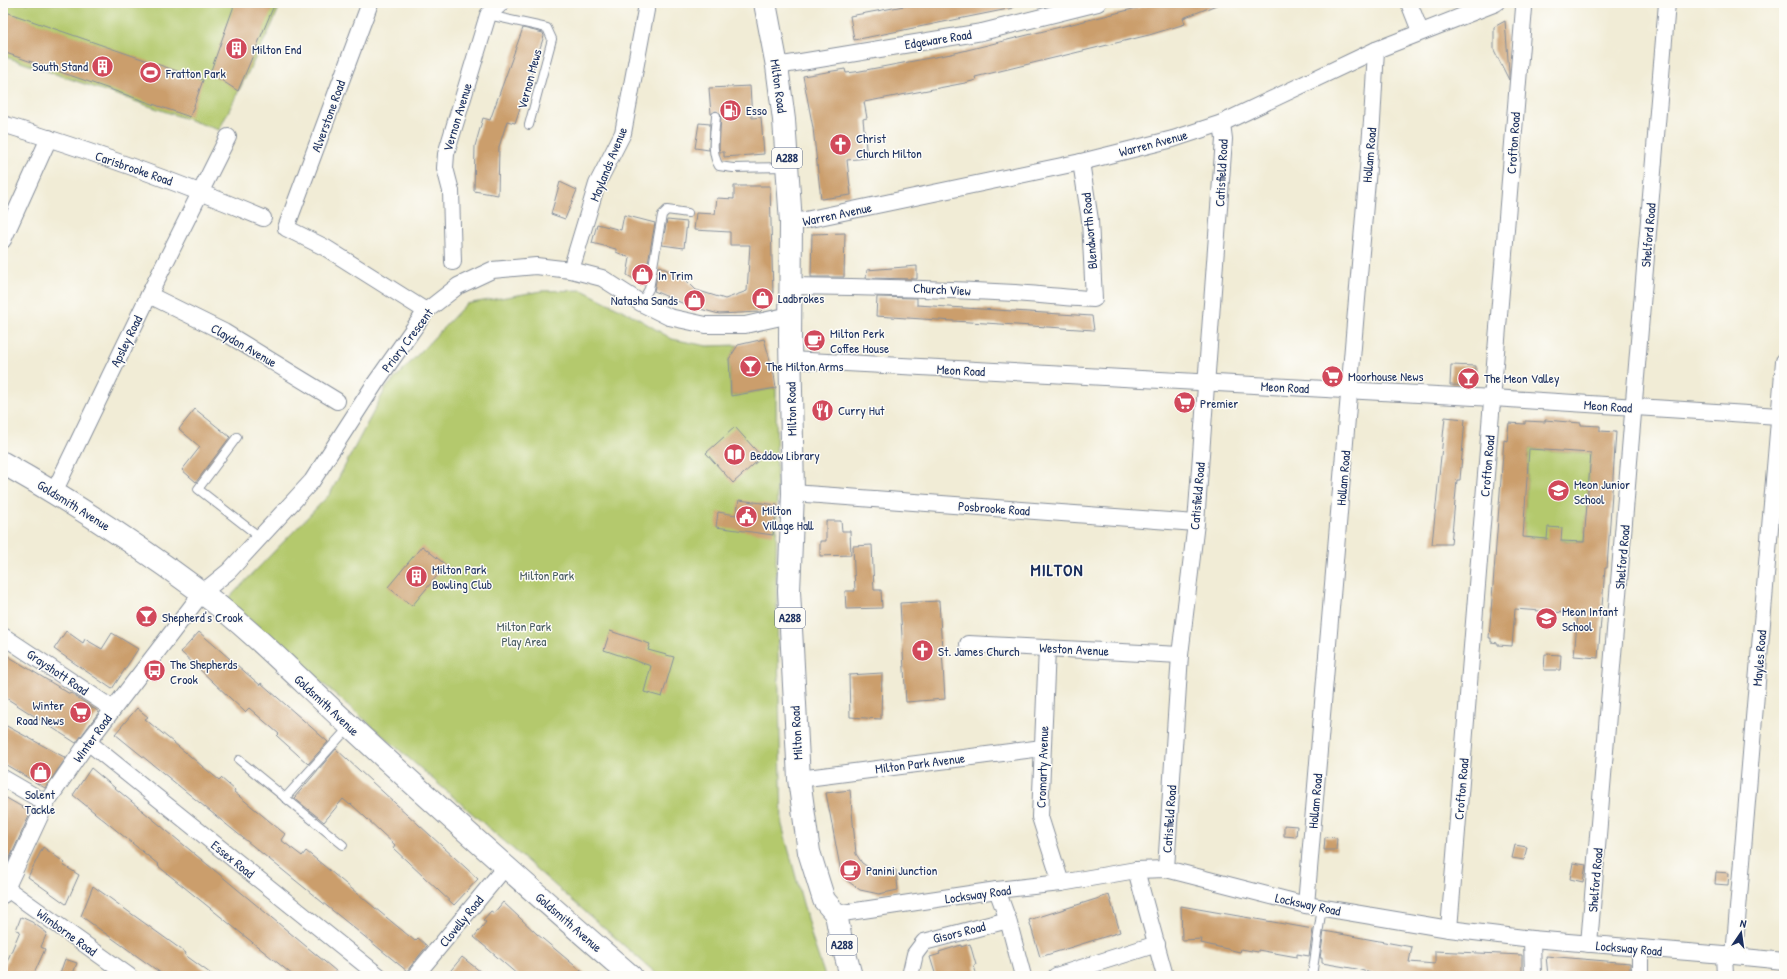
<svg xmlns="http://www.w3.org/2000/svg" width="1787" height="979" font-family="'Patrick Hand',sans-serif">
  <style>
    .green { fill: #b4c96d; stroke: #687c66 }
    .building { fill: #cb9e6c; fill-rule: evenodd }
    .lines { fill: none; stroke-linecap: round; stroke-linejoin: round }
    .service-casing { stroke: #868e9a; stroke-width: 10 }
    .minor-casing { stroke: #868e9a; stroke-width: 18 }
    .secondary-casing { stroke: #868e9a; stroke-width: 24 }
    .primary-casing { stroke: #868e9a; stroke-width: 24 }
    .service { stroke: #fff; stroke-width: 8 }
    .minor { stroke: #fff; stroke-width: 16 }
    .secondary { stroke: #fff; stroke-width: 22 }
    .primary { stroke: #fff; stroke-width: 22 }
    .labels { text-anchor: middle; stroke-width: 3; stroke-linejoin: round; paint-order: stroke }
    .shield { fill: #fdfcf7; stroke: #5f6c8c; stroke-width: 1 }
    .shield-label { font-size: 12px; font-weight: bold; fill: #1b2f5e }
    .street-label { font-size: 13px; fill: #1b2f5e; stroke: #fdfcf7 }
    .poi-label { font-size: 13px; fill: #1b2f5e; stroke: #fdfcf7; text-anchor: start }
    .park-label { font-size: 13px; fill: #495d62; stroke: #fdfcf7 }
    .district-label { font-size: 17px; font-weight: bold; letter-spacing: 1px; fill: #1b2f5e; stroke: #fdfcf7 }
  </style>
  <rect width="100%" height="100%" fill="#fdfcf7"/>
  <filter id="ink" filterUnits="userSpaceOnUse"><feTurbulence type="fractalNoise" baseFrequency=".025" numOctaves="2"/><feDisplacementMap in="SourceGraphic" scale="8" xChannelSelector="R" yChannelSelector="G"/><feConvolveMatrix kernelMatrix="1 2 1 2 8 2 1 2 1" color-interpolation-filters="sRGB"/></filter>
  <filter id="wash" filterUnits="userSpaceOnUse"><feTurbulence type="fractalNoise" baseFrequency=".012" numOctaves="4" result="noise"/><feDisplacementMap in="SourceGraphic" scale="16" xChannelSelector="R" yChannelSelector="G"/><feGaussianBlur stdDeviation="0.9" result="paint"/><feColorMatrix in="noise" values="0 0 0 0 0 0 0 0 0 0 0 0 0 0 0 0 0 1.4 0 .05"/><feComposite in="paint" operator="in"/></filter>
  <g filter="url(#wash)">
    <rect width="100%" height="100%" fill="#f1ecd6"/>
    <g class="green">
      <polygon points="3,3 281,3 271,27 219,130 3,56"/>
      <polygon points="582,290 632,315 672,339 707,346 738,345 729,359 731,396 776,388 777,505 776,562 782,825 813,941 825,976 659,976 227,600 330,494 386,388 466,304 541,291"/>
      <polygon points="1529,449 1591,453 1584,542 1523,537"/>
    </g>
    <g id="blocks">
      <g class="building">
        <polygon points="235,3 275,3 238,91 210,73"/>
        <polygon points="920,3 1012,3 1013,8 854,40 850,16"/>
        <polygon points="1157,3 1219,3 1219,4 1183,18 1185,24 1149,35 975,77 976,80 965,83 864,102 867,118 863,119 867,158 847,160 851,195 821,199 813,128 803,76 845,69 846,73 855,72 951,54"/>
        <polygon points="3,11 203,80 190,117 3,52"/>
        <polygon points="1505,21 1509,72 1509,80 1494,50 1494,27"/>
        <polygon points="523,28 543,33 544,36 515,123 507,121 499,147 498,195 474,191 475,146 483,118 490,120"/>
        <polygon points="750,86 752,118 761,117 764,154 724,157 724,152 720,152 719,148 721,114 716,111 711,114 709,88"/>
        <polygon points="699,123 710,124 709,150 695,148"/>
        <polygon points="560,182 577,190 565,219 551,214"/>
        <polygon points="734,186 770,186 773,294 771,301 760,312 719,314 689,306 654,291 659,266 685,279 696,290 725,299 747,291 750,245 730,245 730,232 694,230 696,213 715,214 717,198 734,199"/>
        <polygon points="624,215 655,223 644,285 627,275 630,258 616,252 616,249 592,243 597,224 621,230"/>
        <polygon points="667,220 687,222 684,248 662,245"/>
        <polygon points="845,233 844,277 811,277 812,234"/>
        <polygon points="917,266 917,279 866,278 867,270"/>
        <polygon points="877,297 917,298 917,305 1092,316 1094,330 876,316"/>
        <polygon points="764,339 774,374 776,388 731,396 729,359 738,345"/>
        <polygon points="1451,365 1476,366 1475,386 1450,385"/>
        <polygon points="195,409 230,437 196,482 182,470 200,447 179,429"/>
        <polygon points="1445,417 1465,419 1460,480 1457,480 1451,544 1432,544"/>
        <path d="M1545 420 1581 423V425L1600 426V431L1616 432 1607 568H1605L1598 658 1574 656 1578 614 1515 609 1512 646 1498 645V643L1491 642V638H1489L1504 440 1507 441 1509 423 1525 424V421L1545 422ZM1529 449 1591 453 1584 542 1561 541 1562 528 1548 527 1547 539 1523 537Z"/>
        <polygon points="735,427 762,457 733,483 706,453"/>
        <polygon points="739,500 777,505 773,535 716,527 718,512 736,515"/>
        <polygon points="826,521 841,521 842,531 850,531 851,555 820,556 820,541 826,541"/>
        <polygon points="872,545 874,590 881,590 882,608 846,609 845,591 855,591 853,546"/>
        <polygon points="422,546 446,565 412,606 388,587"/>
        <polygon points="939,601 945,699 906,702 900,603"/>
        <polygon points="66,631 83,643 85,639 102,649 112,633 138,649 112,689 54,649"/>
        <polygon points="610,631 650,644 648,650 674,657 662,697 644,692 651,666 604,650"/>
        <polygon points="199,632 260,685 261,683 328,742 308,764 277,736 279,734 249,708 245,712 181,652"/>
        <polygon points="3,653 70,694 71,693 99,712 76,743 3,696"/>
        <polygon points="1545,654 1561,655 1560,670 1544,670"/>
        <polygon points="882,673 881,719 850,717 849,675"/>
        <polygon points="137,708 148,717 145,719 219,780 221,778 235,790 234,792 285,834 281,840 302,856 306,851 415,941 418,938 427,946 407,971 115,734"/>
        <polygon points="3,724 66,758 45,788 3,763"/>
        <polygon points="336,749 478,879 454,905 393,848 395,845 351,804 350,805 343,799 324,822 294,798"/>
        <polygon points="91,768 342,976 294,976 158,866 159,865 73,795"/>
        <polygon points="850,790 856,854 862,863 868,867 886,872 896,870 898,890 879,894 860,890 845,879 841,872 826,793"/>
        <polygon points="3,796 31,812 3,873"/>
        <polygon points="1284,825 1297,826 1296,837 1284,836"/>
        <polygon points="1325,837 1337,838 1336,850 1324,850"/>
        <polygon points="1515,845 1527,847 1524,860 1512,858"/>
        <polygon points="43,847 65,863 63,865 79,875 66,904 28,877"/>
        <polygon points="1573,863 1586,865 1583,882 1570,879"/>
        <polygon points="1716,872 1729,873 1728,885 1715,884"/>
        <polygon points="93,886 186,953 185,955 214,976 165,976 81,916"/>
        <polygon points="1109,895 1120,932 1040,957 1029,920"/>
        <polygon points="503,902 537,934 587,976 519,976 474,937 486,922 483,920 491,911 494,913"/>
        <polygon points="1181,906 1313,929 1309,956 1297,954 1297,957 1258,950 1258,952 1241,949 1240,952 1201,943 1202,939 1182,940"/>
        <polygon points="21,917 32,922 47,933 41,947 45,949 33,976 3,976 3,971 20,931 16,930"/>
        <polygon points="1324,931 1412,947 1409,962 1435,964 1435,951 1522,955 1522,976 1373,976 1374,974 1357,969 1322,963 1322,958 1320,958"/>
        <polygon points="970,944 976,965 974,966 977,976 936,976 930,957 940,954 939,952 961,945 961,947"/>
        <polygon points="1546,956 1630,963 1630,976 1548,976"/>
        <polygon points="462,957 486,976 446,976"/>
        <polygon points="65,959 77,963 72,976 59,976"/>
      </g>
    </g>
  </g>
  <g filter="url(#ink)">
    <use href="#blocks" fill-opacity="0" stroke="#868e9a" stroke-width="1"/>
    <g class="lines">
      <defs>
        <g id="service">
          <polyline points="488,15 547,28 552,39 529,125"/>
          <path d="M716 116C715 132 710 152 719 166L733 168 787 167"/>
          <polyline points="641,303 649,289 662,215 667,210 688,213"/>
          <polyline points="237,437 198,489 261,538"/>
          <polyline points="239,760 343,845"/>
          <polyline points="285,798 349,727"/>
          <polyline points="1312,976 1322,907"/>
        </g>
        <g id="minor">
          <polyline points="370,3 286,228 326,248 426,311"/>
          <polyline points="1409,3 1420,31"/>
          <polyline points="777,66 982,32 1098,3"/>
          <path d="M3 124C91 151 178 182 263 218"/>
          <polyline points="791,223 1081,162 1173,139 1222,123 1376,50 1496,3"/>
          <polyline points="3,240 49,138"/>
          <polyline points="453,262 451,191 445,168 446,154 488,15 501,3"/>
          <polyline points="571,270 597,184 623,133 646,10"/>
          <path d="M790 286C865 287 940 289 1015 293 1042 295 1068 298 1094 299L1090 220 1081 162"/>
          <polyline points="149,295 224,332 337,401"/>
          <polyline points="790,360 1493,398 1779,416"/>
          <polyline points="54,492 149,295 228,137"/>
          <polyline points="793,493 1196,523"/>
          <polyline points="3,636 113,709"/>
          <polyline points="968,644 1180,655"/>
          <polyline points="1047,648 1040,817 1061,883"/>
          <polyline points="88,742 379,976"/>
          <polyline points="3,778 46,803"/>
          <polyline points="799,779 1042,748"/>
          <polyline points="1166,869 1180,655 1196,523 1224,139 1222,123"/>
          <polyline points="1136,870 1165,976"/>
          <polyline points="6,888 129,976"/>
          <polyline points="997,890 1008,920 1023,976"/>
          <polyline points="3,895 46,803 88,742 202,593 229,571 312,481 376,382 426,311 458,286 492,270 536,266 571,270 602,278 641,303 669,317 706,325 745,325 790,315"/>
          <polyline points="1306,905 1372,121 1376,50"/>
          <polyline points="836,914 997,890 1061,883 1136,870 1166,869 1306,905 1449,929 1532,939 1724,955 1784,961"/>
          <polyline points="1449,929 1524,8 1523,3"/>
          <polyline points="1532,939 1533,976"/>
          <polyline points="1589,944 1667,3"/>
          <polyline points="1640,949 1640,976"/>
          <polyline points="1724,955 1725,976"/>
          <polyline points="1734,956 1784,361"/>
          <polyline points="415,976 506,866"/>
          <polyline points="910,976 915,954 924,942 1008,920"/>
          <polyline points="1056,976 1157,944"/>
        </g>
        <path id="secondary" d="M3 463C72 502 138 545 201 592 254 632 301 681 350 726 442 811 536 894 631 976"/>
        <polyline id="primary" points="765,3 777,66 784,120 791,223 790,340 793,493 789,591 799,779 809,852 824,900 836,914 840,935 851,976"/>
      </defs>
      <use href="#service" class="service-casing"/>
      <use href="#minor" class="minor-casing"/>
      <use href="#secondary" class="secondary-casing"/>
      <use href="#primary" class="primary-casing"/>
      <use href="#service" class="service"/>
      <use href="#minor" class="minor"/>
      <use href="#secondary" class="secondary"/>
      <use href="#primary" class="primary"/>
    </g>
  </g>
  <defs>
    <symbol id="building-disc" viewBox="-11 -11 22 22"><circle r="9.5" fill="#d1495b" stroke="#fdfcf7"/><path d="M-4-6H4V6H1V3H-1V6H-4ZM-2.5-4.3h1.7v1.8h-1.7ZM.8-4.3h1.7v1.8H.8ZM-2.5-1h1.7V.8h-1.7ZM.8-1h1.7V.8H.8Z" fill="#fff"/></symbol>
    <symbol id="stadium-disc" viewBox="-11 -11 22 22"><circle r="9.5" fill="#d1495b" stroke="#fdfcf7"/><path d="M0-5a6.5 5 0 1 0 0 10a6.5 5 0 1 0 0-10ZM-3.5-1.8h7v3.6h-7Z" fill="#fff"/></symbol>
    <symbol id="fuel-disc" viewBox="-11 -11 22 22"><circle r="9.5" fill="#d1495b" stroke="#fdfcf7"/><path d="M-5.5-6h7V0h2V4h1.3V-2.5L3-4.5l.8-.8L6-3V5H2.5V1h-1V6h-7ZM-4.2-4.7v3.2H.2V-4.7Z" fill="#fff"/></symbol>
    <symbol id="church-disc" viewBox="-11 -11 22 22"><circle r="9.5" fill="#d1495b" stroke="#fdfcf7"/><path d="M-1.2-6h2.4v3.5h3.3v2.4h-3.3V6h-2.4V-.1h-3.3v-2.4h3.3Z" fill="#fff"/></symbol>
    <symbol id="shop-disc" viewBox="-11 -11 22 22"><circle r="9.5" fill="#d1495b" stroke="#fdfcf7"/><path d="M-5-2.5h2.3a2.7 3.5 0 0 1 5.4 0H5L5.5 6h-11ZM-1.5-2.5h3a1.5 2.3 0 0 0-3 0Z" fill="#fff"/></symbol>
    <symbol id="cafe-disc" viewBox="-11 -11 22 22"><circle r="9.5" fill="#d1495b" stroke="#fdfcf7"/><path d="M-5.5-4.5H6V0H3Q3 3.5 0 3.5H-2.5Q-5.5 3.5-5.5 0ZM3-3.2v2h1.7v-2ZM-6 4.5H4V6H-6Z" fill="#fff"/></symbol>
    <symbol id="bar-disc" viewBox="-11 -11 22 22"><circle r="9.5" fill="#d1495b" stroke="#fdfcf7"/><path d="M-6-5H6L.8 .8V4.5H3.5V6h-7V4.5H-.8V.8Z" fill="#fff"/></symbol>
    <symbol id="supermarket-disc" viewBox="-11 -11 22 22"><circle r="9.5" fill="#d1495b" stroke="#fdfcf7"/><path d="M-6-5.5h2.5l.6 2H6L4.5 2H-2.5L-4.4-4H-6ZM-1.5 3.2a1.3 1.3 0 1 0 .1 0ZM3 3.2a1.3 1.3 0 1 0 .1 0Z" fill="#fff"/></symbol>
    <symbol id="restaurant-disc" viewBox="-11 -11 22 22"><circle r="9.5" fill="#d1495b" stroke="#fdfcf7"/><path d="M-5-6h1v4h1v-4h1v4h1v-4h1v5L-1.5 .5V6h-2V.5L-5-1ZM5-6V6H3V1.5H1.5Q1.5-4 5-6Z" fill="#fff"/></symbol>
    <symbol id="library-disc" viewBox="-11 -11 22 22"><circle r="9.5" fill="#d1495b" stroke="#fdfcf7"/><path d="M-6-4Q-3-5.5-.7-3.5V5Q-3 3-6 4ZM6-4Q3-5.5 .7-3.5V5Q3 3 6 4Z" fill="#fff"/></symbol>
    <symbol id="school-disc" viewBox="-11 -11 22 22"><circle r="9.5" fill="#d1495b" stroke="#fdfcf7"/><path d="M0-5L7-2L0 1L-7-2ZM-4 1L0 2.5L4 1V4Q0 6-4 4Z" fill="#fff"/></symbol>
    <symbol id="civic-disc" viewBox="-11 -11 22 22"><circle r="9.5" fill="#d1495b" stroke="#fdfcf7"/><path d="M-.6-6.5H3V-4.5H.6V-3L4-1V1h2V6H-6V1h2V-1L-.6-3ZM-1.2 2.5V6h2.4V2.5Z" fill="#fff"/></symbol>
    <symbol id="bus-disc" viewBox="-11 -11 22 22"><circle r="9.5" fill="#d1495b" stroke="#fdfcf7"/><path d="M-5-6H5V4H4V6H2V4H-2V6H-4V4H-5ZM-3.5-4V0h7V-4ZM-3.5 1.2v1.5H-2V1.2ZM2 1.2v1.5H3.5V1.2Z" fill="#fff"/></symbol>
  </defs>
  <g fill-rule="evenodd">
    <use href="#building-disc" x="224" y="36" width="25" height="25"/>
    <use href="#building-disc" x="90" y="54" width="25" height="25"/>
    <use href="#stadium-disc" x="138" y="60" width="25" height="25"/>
    <use href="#fuel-disc" x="718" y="98" width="25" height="25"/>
    <use href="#church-disc" x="828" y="132" width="25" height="25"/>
    <use href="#shop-disc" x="630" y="262" width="25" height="25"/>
    <use href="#shop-disc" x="750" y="286" width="25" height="25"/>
    <use href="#shop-disc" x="682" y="288" width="25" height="25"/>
    <use href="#cafe-disc" x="802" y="328" width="25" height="25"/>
    <use href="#bar-disc" x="738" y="354" width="25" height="25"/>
    <use href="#supermarket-disc" x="1320" y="364" width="25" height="25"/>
    <use href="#bar-disc" x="1456" y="366" width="25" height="25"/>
    <use href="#supermarket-disc" x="1172" y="390" width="25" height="25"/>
    <use href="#restaurant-disc" x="810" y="398" width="25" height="25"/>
    <use href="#library-disc" x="722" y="442" width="25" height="25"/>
    <use href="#school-disc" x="1546" y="478" width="25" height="25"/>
    <use href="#civic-disc" x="734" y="504" width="25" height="25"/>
    <use href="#building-disc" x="404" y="564" width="25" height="25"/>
    <use href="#bar-disc" x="134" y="604" width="25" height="25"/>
    <use href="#school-disc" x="1534" y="606" width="25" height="25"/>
    <use href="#church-disc" x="910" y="638" width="25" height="25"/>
    <use href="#bus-disc" x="142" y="658" width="25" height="25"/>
    <use href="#supermarket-disc" x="68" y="700" width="25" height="25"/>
    <use href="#shop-disc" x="28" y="760" width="25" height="25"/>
    <use href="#cafe-disc" x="838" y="858" width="25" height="25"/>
  </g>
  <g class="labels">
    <g class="shield">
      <rect x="772" y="148" width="30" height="20" rx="3"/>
      <rect x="775" y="608" width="30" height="20" rx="3"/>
      <rect x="827" y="935" width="30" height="20" rx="3"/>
    </g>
    <g class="shield-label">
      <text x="787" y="162">A288</text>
      <text x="790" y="622">A288</text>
      <text x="842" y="949">A288</text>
    </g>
    <g class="street-label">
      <text transform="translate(938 39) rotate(-9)" y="5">Edgeware Road</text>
      <text transform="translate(529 79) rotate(-75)" y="5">Vernon Mews</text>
      <text transform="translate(779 86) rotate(82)" y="5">Milton Road</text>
      <text transform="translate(328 116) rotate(-70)" y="5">Alverstone Road</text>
      <text transform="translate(457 117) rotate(-73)" y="5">Vernon Avenue</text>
      <text transform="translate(1153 143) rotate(-15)" y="5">Warren Avenue</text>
      <text transform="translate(1513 143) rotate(-86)" y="5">Crofton Road</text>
      <text transform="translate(1369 155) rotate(-85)" y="5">Hollam Road</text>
      <text transform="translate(608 164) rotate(-68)" y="5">Maylands Avenue</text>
      <text transform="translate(134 168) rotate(19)" y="5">Carisbrooke Road</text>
      <text transform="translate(1221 173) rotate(-87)" y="5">Catisfield Road</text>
      <text transform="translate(837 214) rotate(-12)" y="5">Warren Avenue</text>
      <text transform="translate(1089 231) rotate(-95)" y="5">Blendworth Road</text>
      <text transform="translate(1648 235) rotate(-85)" y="5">Shelford Road</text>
      <text transform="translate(942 289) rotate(3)" y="5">Church View</text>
      <text transform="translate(407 340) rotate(-53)" y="5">Priory Crescent</text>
      <text transform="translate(126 341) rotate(-64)" y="5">Apsley Road</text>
      <text transform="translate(244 345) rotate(30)" y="5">Claydon Avenue</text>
      <text transform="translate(961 370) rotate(3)" y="5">Meon Road</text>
      <text transform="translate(1285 387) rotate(3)" y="5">Meon Road</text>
      <text transform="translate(1608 406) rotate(4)" y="5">Meon Road</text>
      <text transform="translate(791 409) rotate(-91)" y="5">Milton Road</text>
      <text transform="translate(1487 466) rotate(-85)" y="5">Crofton Road</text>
      <text transform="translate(1343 478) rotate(-85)" y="5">Hollam Road</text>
      <text transform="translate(1197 496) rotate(-85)" y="5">Catisfield Road</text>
      <text transform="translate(74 505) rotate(32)" y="5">Goldsmith Avenue</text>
      <text transform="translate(994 508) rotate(4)" y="5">Posbrooke Road</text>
      <text transform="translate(1622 557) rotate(-85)" y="5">Shelford Road</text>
      <text transform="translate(1074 649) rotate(3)" y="5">Weston Avenue</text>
      <text transform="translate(1759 658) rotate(-85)" y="5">Mayles Road</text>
      <text transform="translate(58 672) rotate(34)" y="5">Grayshott Road</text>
      <text transform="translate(327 705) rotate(43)" y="5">Goldsmith Avenue</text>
      <text transform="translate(796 733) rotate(-93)" y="5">Milton Road</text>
      <text transform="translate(92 738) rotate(-54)" y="5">Winter Road</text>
      <text transform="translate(920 763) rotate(-7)" y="5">Milton Park Avenue</text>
      <text transform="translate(1042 767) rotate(-88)" y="5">Cromarty Avenue</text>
      <text transform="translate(1461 789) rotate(-85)" y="5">Crofton Road</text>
      <text transform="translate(1315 801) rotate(-85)" y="5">Hollam Road</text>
      <text transform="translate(1169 819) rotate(-86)" y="5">Catisfield Road</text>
      <text transform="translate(233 859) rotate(39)" y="5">Essex Road</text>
      <text transform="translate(1595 880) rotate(-85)" y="5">Shelford Road</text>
      <text transform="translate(978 894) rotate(-8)" y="5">Locksway Road</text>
      <text transform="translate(1308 904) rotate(12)" y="5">Locksway Road</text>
      <text transform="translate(461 921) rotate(-51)" y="5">Clovelly Road</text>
      <text transform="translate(569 922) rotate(41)" y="5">Goldsmith Avenue</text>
      <text transform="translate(67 932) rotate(36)" y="5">Wimborne Road</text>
      <text transform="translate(959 932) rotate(-14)" y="5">Gisors Road</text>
      <text transform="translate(1629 948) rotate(5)" y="5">Locksway Road</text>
    </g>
    <g class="poi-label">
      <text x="252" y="54">Milton End</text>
      <text x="88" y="71" text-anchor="end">South Stand</text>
      <text x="166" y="78">Fratton Park</text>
      <text x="746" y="115">Esso</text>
      <text x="856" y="143">Christ<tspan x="856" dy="15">Church Milton</tspan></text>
      <text x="658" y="280">In Trim</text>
      <text x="778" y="303">Ladbrokes</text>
      <text x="678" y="305" text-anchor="end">Natasha Sands</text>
      <text x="830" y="338">Milton Perk<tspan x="830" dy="15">Coffee House</tspan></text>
      <text x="766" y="371">The Milton Arms</text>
      <text x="1348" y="381">Moorhouse News</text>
      <text x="1484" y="383">The Meon Valley</text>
      <text x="1200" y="408">Premier</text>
      <text x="838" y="415">Curry Hut</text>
      <text x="750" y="460">Beddow Library</text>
      <text x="1574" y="489">Meon Junior<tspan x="1574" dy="15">School</tspan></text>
      <text x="762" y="515">Milton<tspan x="762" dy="15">Village Hall</tspan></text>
      <text x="432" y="574">Milton Park<tspan x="432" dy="15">Bowling Club</tspan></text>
      <text x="1562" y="616">Meon Infant<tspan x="1562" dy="15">School</tspan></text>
      <text x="162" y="622">Shepherd's Crook</text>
      <text x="938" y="656">St. James Church</text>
      <text x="170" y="669">The Shepherds<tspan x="170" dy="15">Crook</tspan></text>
      <text x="64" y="710" text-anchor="end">Winter<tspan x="64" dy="15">Road News</tspan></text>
      <text x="40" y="799" text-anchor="middle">Solent<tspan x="40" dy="15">Tackle</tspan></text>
      <text x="866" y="875">Panini Junction</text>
    </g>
    <g class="park-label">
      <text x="547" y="580">Milton Park</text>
      <text x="524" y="631">Milton Park<tspan x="524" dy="15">Play Area</tspan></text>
    </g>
    <g class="district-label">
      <text x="1057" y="576">MILTON</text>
    </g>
  </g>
  <rect width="1787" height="979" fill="none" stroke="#fdfcf7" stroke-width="16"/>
  <g transform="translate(1741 933) rotate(13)" stroke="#fdfcf7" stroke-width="3" paint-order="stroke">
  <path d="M0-3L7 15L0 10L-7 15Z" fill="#1b2f5e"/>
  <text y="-6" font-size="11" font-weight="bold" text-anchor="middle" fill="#1b2f5e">N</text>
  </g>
</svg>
